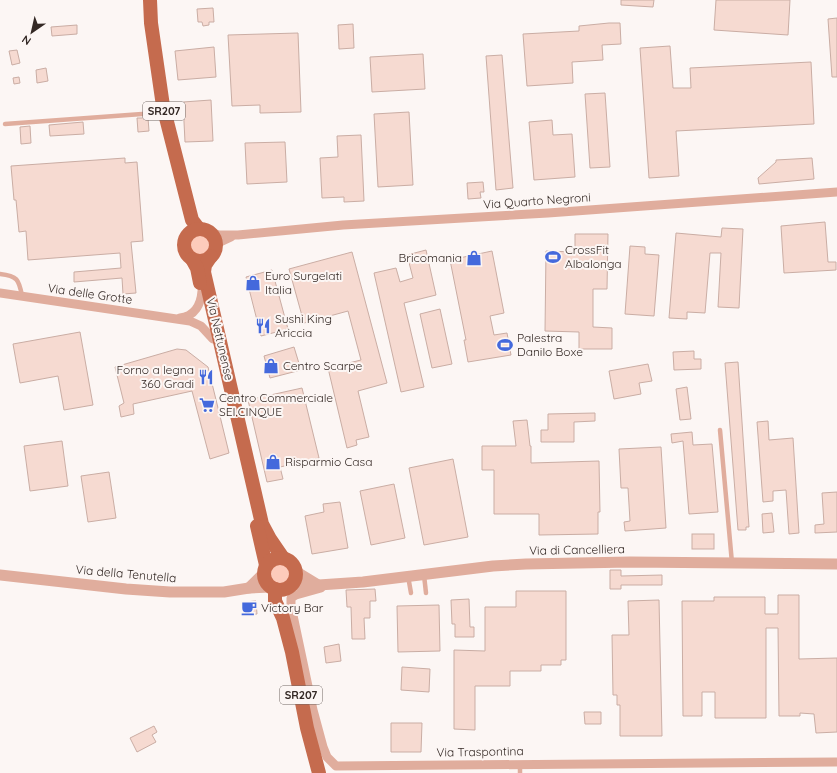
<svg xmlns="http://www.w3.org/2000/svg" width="837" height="773" font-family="Quicksand,sans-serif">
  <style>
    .green { fill: #fdcbbb }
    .building { fill: #f6dad1; stroke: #caada4 }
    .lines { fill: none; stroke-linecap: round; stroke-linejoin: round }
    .service { stroke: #e0ad9d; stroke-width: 4.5 }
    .minor { stroke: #e0ad9d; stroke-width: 9 }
    .tertiary { stroke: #e0ad9d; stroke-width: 11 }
    .primary { stroke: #c56b4e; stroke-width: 14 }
    .labels { text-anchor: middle; stroke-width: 4; stroke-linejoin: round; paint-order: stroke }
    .shield { fill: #fcf6f4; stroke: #706663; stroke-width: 1 }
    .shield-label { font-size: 11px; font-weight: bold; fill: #342925 }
    .street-label { font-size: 12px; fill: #342925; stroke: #fcf6f4 }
    .poi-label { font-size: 12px; fill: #342925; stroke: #fcf6f4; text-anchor: start }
  </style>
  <rect width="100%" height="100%" fill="#fcf6f4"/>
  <g class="green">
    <circle cx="200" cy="245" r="14"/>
    <circle cx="279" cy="574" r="11"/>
  </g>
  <g class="building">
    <polygon points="621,0 654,0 653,7 621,5"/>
    <polygon points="716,0 790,0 788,35 714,30"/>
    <polygon points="213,8 214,22 209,22 209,25 203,26 202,22 198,22 197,9"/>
    <polygon points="837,18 837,77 832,77 828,19"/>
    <polygon points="609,23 620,23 621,44 602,45 603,60 572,62 573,83 527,86 523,34 579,31 579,26"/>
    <polygon points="353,24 354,48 339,49 338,25"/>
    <polygon points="77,25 77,34 52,36 51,27"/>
    <polygon points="298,33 301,112 260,113 260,105 232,106 228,35"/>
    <polygon points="670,46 673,88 691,88 690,68 811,62 814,124 676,131 679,176 649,178 640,48"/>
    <polygon points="214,47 216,77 178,80 175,51"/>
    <polygon points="17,50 20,63 12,65 9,51"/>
    <polygon points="423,54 425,89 372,92 370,57"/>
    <polygon points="502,55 513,188 496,190 486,56"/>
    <polygon points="46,68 48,81 37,83 36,70"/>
    <polygon points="19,77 20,83 14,84 13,78"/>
    <polygon points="605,93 610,167 590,168 585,94"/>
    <polygon points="211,100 213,141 185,142 183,102"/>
    <polygon points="409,112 413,185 378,187 374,114"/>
    <polygon points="137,118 148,118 149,131 138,132"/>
    <polygon points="552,120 553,135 572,134 575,177 534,180 529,122"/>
    <polygon points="83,122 84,134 50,136 49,125"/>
    <polygon points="30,126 31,143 21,144 20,127"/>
    <polygon points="361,135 364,201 344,202 344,197 322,198 320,158 338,157 337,136"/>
    <polygon points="285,142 287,182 247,184 245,143"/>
    <polygon points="125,158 125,163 137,162 143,241 131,242 136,293 123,294 122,278 74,282 74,272 121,268 120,253 28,260 26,231 19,232 16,200 14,200 11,166"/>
    <polygon points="812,158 814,179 759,184 758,178 776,162 776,160"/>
    <polygon points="483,182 484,192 480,192 481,198 468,199 467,183"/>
    <polygon points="825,222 828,262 836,262 836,270 784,273 781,226"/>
    <polygon points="722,228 743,229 739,308 718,307 721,253 710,253 705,313 687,312 687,319 669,318 676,233 721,237"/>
    <polygon points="575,234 608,234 607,289 593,289 593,327 612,328 612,349 579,349 579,332 545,331 546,251 575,252"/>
    <polygon points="630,246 645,247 645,254 659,255 654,316 625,314"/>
    <polygon points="426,250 436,295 404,303 424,387 401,392 374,273 396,268 400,282 413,278 407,255"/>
    <polygon points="492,251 504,313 490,316 494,335 507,333 511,355 468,362 464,340 466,340 450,260"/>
    <polygon points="352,252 387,383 358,391 369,437 356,440 357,445 347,448 328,368 361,360 348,311 304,323 289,269"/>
    <polygon points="272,270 288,329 261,336 246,277"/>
    <polygon points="440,309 452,364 432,368 420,314"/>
    <polygon points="80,332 93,405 64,410 58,376 20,383 13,344"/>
    <polygon points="294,347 301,370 270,378 264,356"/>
    <polygon points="177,349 186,350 208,367 229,453 210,459 192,391 133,404 134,414 121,417 119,406 124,403 115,367"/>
    <polygon points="694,351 694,359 701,359 701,369 674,370 673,352"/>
    <polygon points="738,362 749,527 746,527 746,530 738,530 725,363"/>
    <polygon points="648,364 652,381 639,383 641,394 614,399 609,371"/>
    <polygon points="687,387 691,419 680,420 676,389"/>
    <polygon points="302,388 319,458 280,467 283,479 267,482 248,400"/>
    <polygon points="595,413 595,421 574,422 574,442 541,442 541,430 548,430 548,414"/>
    <polygon points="527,420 530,446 531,446 531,463 599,461 600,512 598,512 598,534 539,535 539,514 494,514 494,470 482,470 482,446 516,446 513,421"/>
    <polygon points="768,421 769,440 793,438 799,533 789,534 786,490 773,491 773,501 763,502 757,422"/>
    <polygon points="692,432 693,445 712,444 718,512 689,514 683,441 672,443 671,434"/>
    <polygon points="62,441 68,486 30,491 24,446"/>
    <polygon points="661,447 666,528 625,531 624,522 630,521 628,488 621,488 619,449"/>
    <polygon points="453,459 468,537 424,545 409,468"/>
    <polygon points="109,472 116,518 88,522 81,476"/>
    <polygon points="394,484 405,538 371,545 360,491"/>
    <polygon points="837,492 837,532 815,533 815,525 824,524 822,493"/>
    <polygon points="340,502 348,548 312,554 305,516 324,512 323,504"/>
    <polygon points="772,513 774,532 763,533 762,514"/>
    <rect x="692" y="534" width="22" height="15"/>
    <polygon points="610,570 621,570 621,576 662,575 662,585 621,585 621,589 610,589"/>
    <polygon points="375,589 376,601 370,601 370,618 364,618 365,639 352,639 351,607 347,607 346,590"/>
    <polygon points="516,591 566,591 566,660 561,660 561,665 541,665 541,671 510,671 510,686 475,686 475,730 454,729 454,650 485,651 485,607 516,607"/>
    <polygon points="778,595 799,595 799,659 837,658 837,732 816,733 814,714 800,713 800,716 779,716 778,628 766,628 766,718 715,718 715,692 702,692 702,716 683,716 682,601 714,601 714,597 765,597 765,614 778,614"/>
    <polygon points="469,599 470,627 474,627 474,637 455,637 455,624 452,624 451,600"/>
    <polygon points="659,600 662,736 620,736 620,705 617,705 617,695 613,695 612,635 629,635 628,601"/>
    <polygon points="256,601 257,614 245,615 244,602"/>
    <polygon points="439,605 440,651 398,652 397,606"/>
    <polygon points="339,644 341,661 326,663 324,647"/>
    <polygon points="402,667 430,669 429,692 401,690"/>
    <polygon points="584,712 601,712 601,724 585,724"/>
    <polygon points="391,723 422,723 421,752 391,752"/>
    <polygon points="154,726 157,732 152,735 156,742 137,752 130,738"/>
  </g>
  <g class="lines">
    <g class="service">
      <polyline points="5,124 142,114 163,114"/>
      <path d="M0 274C17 276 19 279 22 296"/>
      <polyline points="720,430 732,563"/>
      <polyline points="424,575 426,593"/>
      <polyline points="408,576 411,593"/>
      <polyline points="520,773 520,764"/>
    </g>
    <g class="minor">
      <polyline points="207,231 219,235 238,235 343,225 548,213 837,192"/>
      <polyline points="216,244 231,237"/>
      <polyline points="0,293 190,321 201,326 213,339"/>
      <path d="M180 318C195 316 201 304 202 291"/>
      <polyline points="321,588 296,595 291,598 291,606 313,710 323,747 327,757 336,766 837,762"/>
    </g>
    <g class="tertiary">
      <polyline points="295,571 318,585"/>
      <polyline points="0,575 126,589 170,592 224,592 249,588 270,587"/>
      <polyline points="292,584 304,586 363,582 493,566 526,564 630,562 837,564"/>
      <polyline points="249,588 264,573"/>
    </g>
    <g class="primary">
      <polyline points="150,0 151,23 163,106 192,220 199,229"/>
      <circle cx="200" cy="245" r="16"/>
      <polyline points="211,256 205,265 204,272 262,524 270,539 283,558"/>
      <polyline points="192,259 197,268 200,283"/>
      <polyline points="257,526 266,565"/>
      <circle cx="280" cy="574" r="16"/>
      <polyline points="275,589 275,601 283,618 292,652 307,728 319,773"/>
    </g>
  </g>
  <defs>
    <symbol id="stadium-bare" viewBox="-9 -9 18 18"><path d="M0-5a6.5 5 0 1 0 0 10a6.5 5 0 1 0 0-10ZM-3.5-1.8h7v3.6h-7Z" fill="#4469dc" stroke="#fcf6f4" stroke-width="2.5" paint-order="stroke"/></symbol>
    <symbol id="shop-bare" viewBox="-9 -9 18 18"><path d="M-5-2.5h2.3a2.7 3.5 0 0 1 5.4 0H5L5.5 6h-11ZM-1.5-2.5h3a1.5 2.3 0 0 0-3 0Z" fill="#4469dc" stroke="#fcf6f4" stroke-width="2.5" paint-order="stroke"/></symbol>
    <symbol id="restaurant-bare" viewBox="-9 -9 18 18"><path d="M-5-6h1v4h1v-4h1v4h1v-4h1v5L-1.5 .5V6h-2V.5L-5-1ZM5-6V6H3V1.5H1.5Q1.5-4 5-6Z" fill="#4469dc" stroke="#fcf6f4" stroke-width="2.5" paint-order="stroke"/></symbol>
    <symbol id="supermarket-bare" viewBox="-9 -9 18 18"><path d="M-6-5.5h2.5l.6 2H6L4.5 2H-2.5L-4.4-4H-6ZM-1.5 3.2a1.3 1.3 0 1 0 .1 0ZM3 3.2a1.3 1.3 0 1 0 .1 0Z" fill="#4469dc" stroke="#fcf6f4" stroke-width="2.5" paint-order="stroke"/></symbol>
    <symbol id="cafe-bare" viewBox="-9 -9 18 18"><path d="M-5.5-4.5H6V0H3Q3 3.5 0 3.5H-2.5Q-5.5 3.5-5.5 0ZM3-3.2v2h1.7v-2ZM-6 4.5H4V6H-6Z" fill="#4469dc" stroke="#fcf6f4" stroke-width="2.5" paint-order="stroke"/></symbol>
  </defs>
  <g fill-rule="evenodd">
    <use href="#stadium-bare" x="542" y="246" width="22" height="22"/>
    <use href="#shop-bare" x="463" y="247" width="22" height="22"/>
    <use href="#shop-bare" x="242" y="272" width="22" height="22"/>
    <use href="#restaurant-bare" x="252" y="315" width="22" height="22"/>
    <use href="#stadium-bare" x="494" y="334" width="22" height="22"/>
    <use href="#shop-bare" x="260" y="355" width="22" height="22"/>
    <use href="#restaurant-bare" x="195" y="366" width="22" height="22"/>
    <use href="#supermarket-bare" x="196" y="394" width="22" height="22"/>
    <use href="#shop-bare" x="262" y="451" width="22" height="22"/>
    <use href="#cafe-bare" x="238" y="597" width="22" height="22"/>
  </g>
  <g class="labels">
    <g class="shield">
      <rect x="143" y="102" width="42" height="18" rx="3"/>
      <rect x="280" y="686" width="42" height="18" rx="3"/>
    </g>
    <g class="shield-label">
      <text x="164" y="115">SR207</text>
      <text x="301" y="699">SR207</text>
    </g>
    <g class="street-label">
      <text transform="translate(537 201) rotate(-4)" y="4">Via Quarto Negroni</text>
      <text transform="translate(90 294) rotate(8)" y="4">Via delle Grotte</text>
      <text transform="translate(220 339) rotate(77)" y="4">Via Nettunense</text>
      <text transform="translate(577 550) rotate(-1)" y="4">Via di Cancelliera</text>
      <text transform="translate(126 574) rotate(5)" y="4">Via della Tenutella</text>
      <text transform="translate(480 752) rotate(-1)" y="4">Via Traspontina</text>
    </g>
    <g class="poi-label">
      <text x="565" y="254">CrossFit<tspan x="565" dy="14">Albalonga</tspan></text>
      <text x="462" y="262" text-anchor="end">Bricomania</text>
      <text x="265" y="280">Euro Surgelati<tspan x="265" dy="14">Italia</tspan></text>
      <text x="275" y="323">Sushi King<tspan x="275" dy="14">Ariccia</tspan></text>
      <text x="517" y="342">Palestra<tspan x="517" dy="14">Danilo Boxe</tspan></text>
      <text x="283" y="370">Centro Scarpe</text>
      <text x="194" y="374" text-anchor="end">Forno a legna<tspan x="194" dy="14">360 Gradi</tspan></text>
      <text x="219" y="402">Centro Commerciale<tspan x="219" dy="14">SEI.CINQUE</tspan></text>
      <text x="285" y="466">Risparmio Casa</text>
      <text x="261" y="612">Victory Bar</text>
    </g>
  </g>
  <g transform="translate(32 32) rotate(214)" stroke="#fcf6f4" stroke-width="3" paint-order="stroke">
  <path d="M0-3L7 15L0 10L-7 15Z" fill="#342925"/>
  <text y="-6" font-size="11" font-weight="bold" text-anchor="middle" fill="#342925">N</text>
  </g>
</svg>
